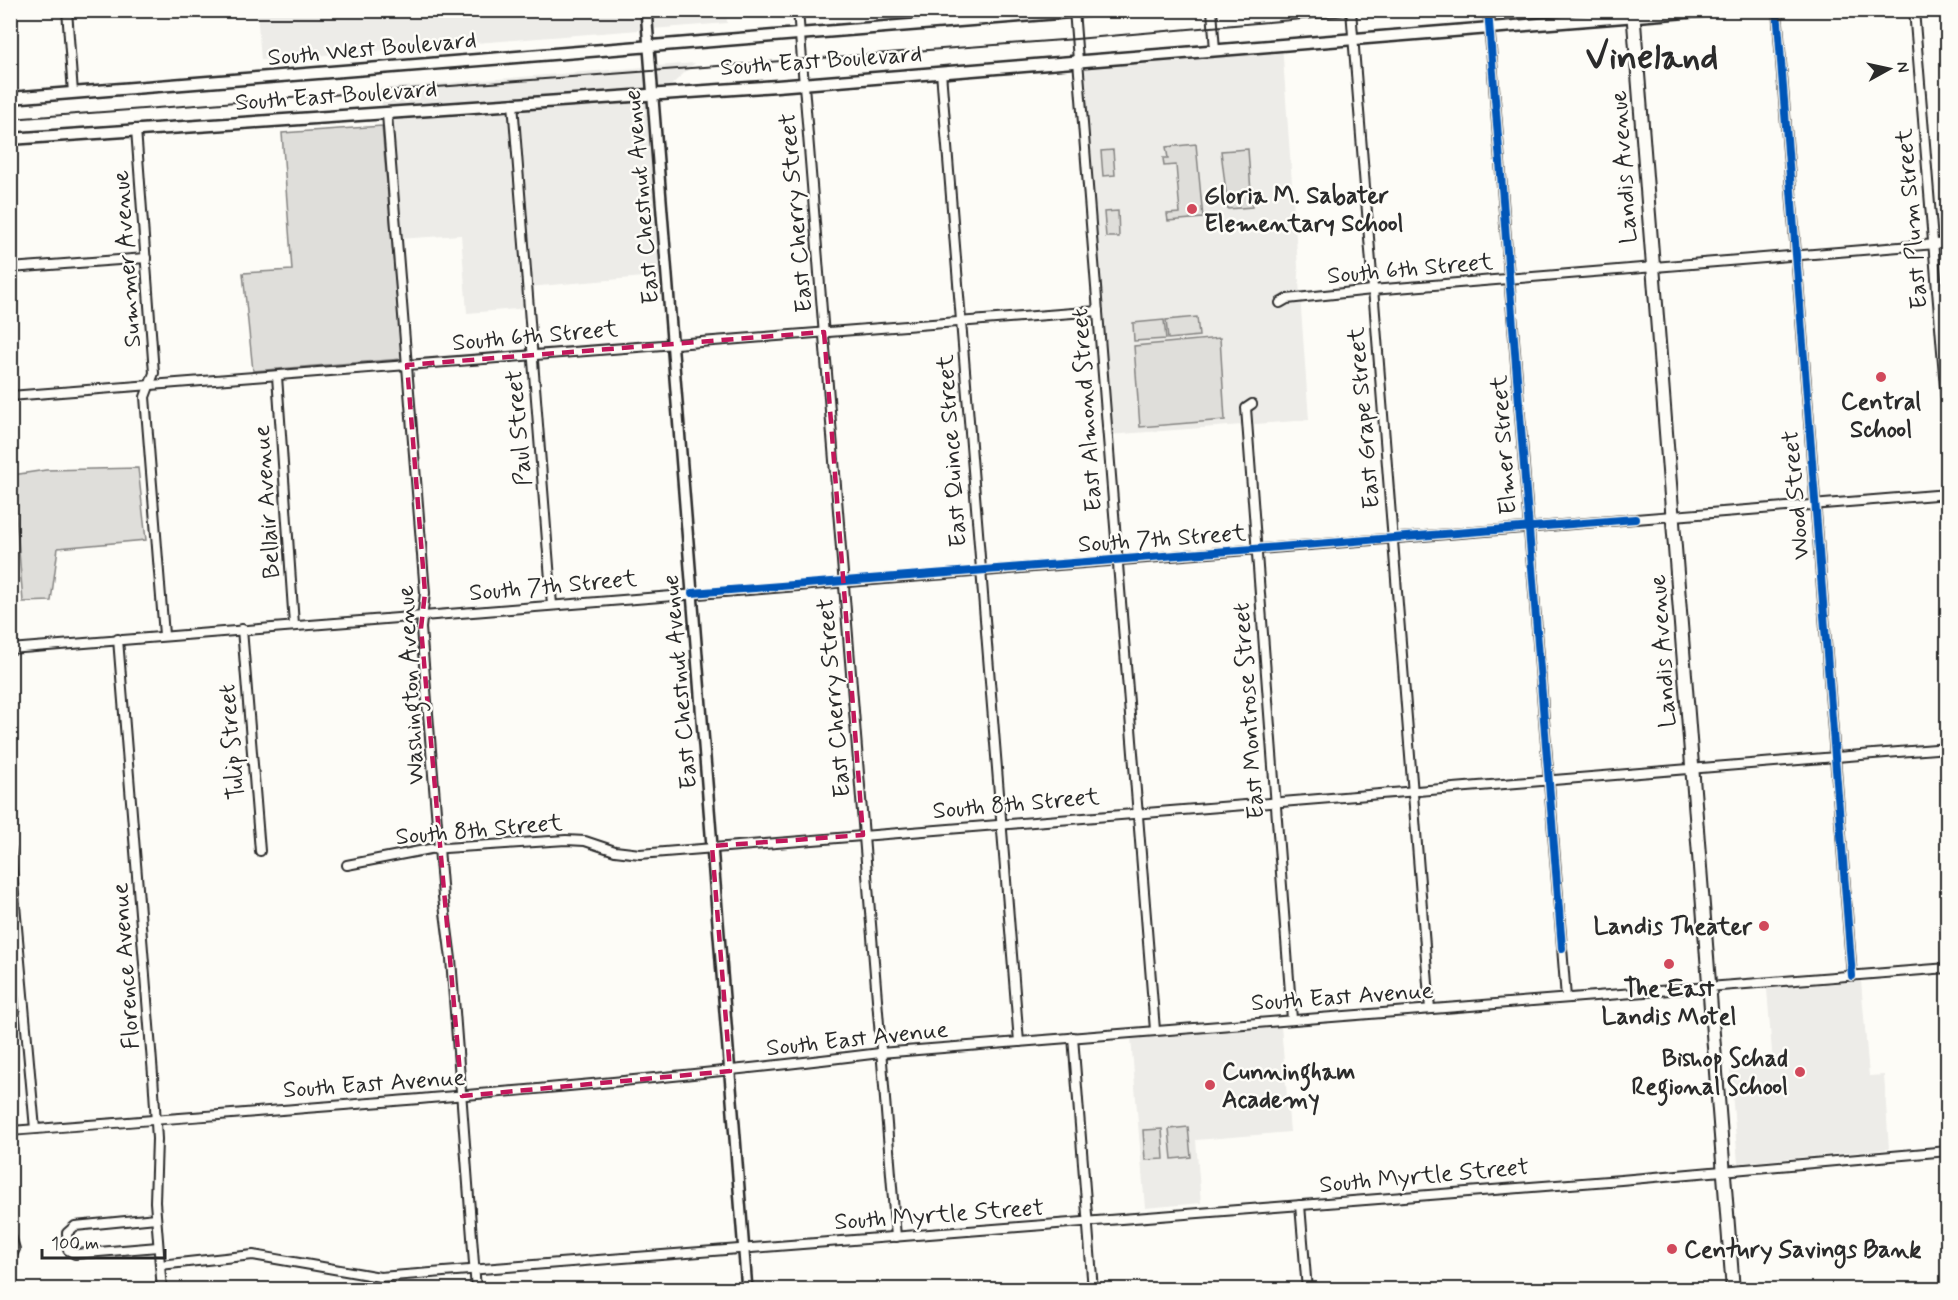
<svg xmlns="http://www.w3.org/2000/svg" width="1958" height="1300" font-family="Mynerve,sans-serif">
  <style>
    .built { fill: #edece8 }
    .green { fill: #dfdeda; stroke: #858482; stroke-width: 1.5 }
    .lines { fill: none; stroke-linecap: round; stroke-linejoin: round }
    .minor-casing { stroke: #2b2b2b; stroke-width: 12 }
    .tertiary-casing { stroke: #2b2b2b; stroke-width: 14 }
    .secondary-casing { stroke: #2b2b2b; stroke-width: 15 }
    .primary-casing { stroke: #2b2b2b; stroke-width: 16 }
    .minor { stroke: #fdfcf7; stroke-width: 8 }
    .tertiary { stroke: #fdfcf7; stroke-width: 9 }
    .secondary { stroke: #fdfcf7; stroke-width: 10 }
    .primary { stroke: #fdfcf7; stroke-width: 12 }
    .rail { stroke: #2b2b2b; stroke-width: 2 }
    .cycleway-casing { stroke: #fdfcf7; stroke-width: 11 }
    .cycleway { stroke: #0057b8; stroke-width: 8 }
    .marked { fill: none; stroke: #c2185b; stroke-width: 4.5; stroke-dasharray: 12 8; stroke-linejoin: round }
    .poi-dot { fill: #d1495b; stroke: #fdfcf7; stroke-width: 2 }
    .labels { text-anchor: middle; stroke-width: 5; stroke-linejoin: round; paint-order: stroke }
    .street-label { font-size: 24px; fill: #2b2b2b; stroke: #fdfcf7 }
    .poi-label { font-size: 24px; font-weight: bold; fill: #2b2b2b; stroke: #fdfcf7; text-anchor: start }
    .town-label { font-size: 36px; font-weight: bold; fill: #2b2b2b; stroke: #fdfcf7 }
  </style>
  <rect width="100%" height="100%" fill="#fdfcf7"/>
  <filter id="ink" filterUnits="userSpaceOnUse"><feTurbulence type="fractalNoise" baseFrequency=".0167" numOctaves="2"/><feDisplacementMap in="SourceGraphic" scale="12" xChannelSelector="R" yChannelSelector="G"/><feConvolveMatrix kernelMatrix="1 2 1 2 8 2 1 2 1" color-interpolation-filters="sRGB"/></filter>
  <g filter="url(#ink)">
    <g class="built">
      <polygon points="726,10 727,23 261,60 257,11"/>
      <polygon points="1282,44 1309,420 1108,435 1078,60"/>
      <polygon points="695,63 653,102 667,275 528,287 529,308 467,313 461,235 397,239 388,117 374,89"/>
      <polygon points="1861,981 1869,1076 1884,1075 1889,1149 1738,1163 1730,1069 1773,1066 1767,989"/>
      <polygon points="1281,1026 1290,1132 1196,1140 1201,1203 1145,1208 1131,1038"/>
    </g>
    <g class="green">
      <polygon points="382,126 402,359 253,371 243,273 292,270 282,133"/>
      <polygon points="1196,144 1203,218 1168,221 1167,214 1180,213 1176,165 1164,166 1163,158 1168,158 1166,147"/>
      <polygon points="1248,149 1252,207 1228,209 1221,151"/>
      <polygon points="1113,150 1115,175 1103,176 1101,151"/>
      <polygon points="1118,211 1119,237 1106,237 1104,212"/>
      <polygon points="1197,317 1199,336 1168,339 1166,320"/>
      <polygon points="1164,320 1166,339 1134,341 1133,323"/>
      <polygon points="1220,338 1225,420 1140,427 1134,346"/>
      <polygon points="138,468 146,540 58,548 51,601 23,602 13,475 46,470"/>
      <polygon points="1188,1127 1191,1157 1172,1159 1169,1129"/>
      <polygon points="1162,1129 1164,1159 1145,1160 1143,1130"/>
    </g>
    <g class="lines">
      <defs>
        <g id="minor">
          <polyline points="67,10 73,93"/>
          <polyline points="798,10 896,1237"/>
          <polyline points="936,10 937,23"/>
          <polyline points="1074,10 1155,1030"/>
          <polyline points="1212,10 1215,50"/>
          <polyline points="1351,10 1430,1009"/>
          <polyline points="1488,10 1566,998"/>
          <polyline points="1777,10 1852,976"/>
          <polyline points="1914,10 1948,424"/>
          <polyline points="941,72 1019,1042"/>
          <polyline points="513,103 552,605"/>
          <polyline points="387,114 425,593 421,628 443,897 451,959 476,1290"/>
          <polyline points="136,129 154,373 145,397 164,635"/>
          <polyline points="10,268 146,258"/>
          <polyline points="1280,303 1287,299 1372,290 1948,243"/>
          <polyline points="277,376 294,625"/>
          <polyline points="10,396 1098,311"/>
          <polyline points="1252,404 1246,408 1292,1019"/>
          <polyline points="242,629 260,851"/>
          <polyline points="118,639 153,1075 157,1139 155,1202 162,1290"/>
          <polyline points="10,649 1948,494"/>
          <polyline points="10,849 35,1129"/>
          <polyline points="347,865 430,849 566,840 585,841 615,851 640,854 1948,748"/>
          <polyline points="1073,1037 1093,1290"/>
          <path d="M10 1131C301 1108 591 1089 880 1053L1948 968"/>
          <polyline points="1300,1205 1307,1290"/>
          <polyline points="156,1218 75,1226 67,1233 68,1250 75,1254 158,1247"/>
          <polyline points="10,1233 15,1249 10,1259"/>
          <polyline points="160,1265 253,1255 380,1277 1621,1180 1948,1151"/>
        </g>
        <polyline id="tertiary" points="646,10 747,1290"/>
        <g id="secondary">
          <polyline points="10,98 1095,10"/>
          <polyline points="10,139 777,86 1711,10"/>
        </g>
        <polyline id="primary" points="1633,10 1733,1290"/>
      </defs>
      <use href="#minor" class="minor-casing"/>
      <use href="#tertiary" class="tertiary-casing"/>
      <use href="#secondary" class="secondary-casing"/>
      <use href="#primary" class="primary-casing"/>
      <use href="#minor" class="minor"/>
      <use href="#tertiary" class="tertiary"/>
      <use href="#secondary" class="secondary"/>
      <use href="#primary" class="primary"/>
      <polyline class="rail" points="10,119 1076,39 1404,10"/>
      <defs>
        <g id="cycleway">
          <polyline points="1488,10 1562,948"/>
          <polyline points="1777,10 1852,976"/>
          <polyline points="692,593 1635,519"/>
        </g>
      </defs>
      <use href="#cycleway" class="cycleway-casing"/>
      <use href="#cycleway" class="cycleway"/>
    </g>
  </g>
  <path class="marked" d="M824 332 863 835 712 846 730 1071 462 1096 421 628 425 593 407 365Z"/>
  <g class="poi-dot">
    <circle cx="1192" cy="209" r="6"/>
    <circle cx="1881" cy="377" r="6"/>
    <circle cx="1764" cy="926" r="6"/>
    <circle cx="1669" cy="964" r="6"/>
    <circle cx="1800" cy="1072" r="6"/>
    <circle cx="1210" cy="1085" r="6"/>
    <circle cx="1672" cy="1249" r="6"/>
  </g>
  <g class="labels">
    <g class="street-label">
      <text transform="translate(372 48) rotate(-5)" y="8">South West Boulevard</text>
      <text transform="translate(821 60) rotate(-4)" y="8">South East Boulevard</text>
      <text transform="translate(336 95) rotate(-4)" y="8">South East Boulevard</text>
      <text transform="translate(1623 167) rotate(-94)" y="8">Landis Avenue</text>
      <text transform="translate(641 197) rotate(-95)" y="8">East Chestnut Avenue</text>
      <text transform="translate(795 213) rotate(-95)" y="8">East Cherry Street</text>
      <text transform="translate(1911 219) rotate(-95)" y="8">East Plum Street</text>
      <text transform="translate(126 259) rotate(-94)" y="8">Summer Avenue</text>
      <text transform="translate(1410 268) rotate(-5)" y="8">South 6th Street</text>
      <text transform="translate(535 335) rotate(-5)" y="8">South 6th Street</text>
      <text transform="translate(1086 410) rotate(-94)" y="8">East Almond Street</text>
      <text transform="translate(1363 418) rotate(-95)" y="8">East Grape Street</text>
      <text transform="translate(518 428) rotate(-95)" y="8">Paul Street</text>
      <text transform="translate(1503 445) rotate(-94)" y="8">Elmer Street</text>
      <text transform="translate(951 451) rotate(-94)" y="8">East Quince Street</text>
      <text transform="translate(1795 495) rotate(-95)" y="8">Wood Street</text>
      <text transform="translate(266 502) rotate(-94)" y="8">Bellair Avenue</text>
      <text transform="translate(1162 538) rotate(-4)" y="8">South 7th Street</text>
      <text transform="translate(553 585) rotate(-5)" y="8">South 7th Street</text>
      <text transform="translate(1662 651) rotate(-94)" y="8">Landis Avenue</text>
      <text transform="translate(679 682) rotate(-95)" y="8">East Chestnut Avenue</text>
      <text transform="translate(410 685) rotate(-93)" y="8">Washington Avenue</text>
      <text transform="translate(833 698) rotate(-95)" y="8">East Cherry Street</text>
      <text transform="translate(1248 711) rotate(-94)" y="8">East Montrose Street</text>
      <text transform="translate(231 742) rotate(-95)" y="8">Tulip Street</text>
      <text transform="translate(1016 803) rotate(-5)" y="8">South 8th Street</text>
      <text transform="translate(479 829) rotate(-5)" y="8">South 8th Street</text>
      <text transform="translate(125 966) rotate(-94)" y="8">Florence Avenue</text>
      <text transform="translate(1342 996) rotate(-4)" y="8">South East Avenue</text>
      <text transform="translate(857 1038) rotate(-6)" y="8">South East Avenue</text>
      <text transform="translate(374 1083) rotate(-4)" y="8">South East Avenue</text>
      <text transform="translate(1424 1175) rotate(-5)" y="8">South Myrtle Street</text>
      <text transform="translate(939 1214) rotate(-4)" y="8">South Myrtle Street</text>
    </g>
    <g class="poi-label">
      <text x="1204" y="203">Gloria M. Sabater<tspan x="1204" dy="28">Elementary School</tspan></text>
      <text x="1881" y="409" text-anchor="middle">Central<tspan x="1881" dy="28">School</tspan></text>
      <text x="1752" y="934" text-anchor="end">Landis Theater</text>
      <text x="1669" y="996" text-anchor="middle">The East<tspan x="1669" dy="28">Landis Motel</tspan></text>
      <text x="1788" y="1066" text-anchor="end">Bishop Schad<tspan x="1788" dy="28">Regional School</tspan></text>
      <text x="1222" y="1079">Cunningham<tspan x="1222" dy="28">Academy</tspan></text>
      <text x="1684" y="1257">Century Savings Bank</text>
    </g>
    <g class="town-label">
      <text x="1652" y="68">Vineland</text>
    </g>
  </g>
  <rect width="1958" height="1300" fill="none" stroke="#fdfcf7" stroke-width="36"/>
  <rect x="18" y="18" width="1922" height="1264" fill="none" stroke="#2b2b2b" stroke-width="2" filter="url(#ink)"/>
  <g transform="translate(1889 69) rotate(82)" stroke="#fdfcf7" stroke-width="4.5" paint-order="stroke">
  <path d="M0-4.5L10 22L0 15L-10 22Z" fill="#2b2b2b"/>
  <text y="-9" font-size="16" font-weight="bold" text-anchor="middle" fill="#2b2b2b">N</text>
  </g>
  <path d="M42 1249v9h123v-9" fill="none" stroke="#2b2b2b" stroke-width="3"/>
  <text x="51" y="1249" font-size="18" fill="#2b2b2b" stroke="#fdfcf7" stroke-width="4.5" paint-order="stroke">100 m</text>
</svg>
